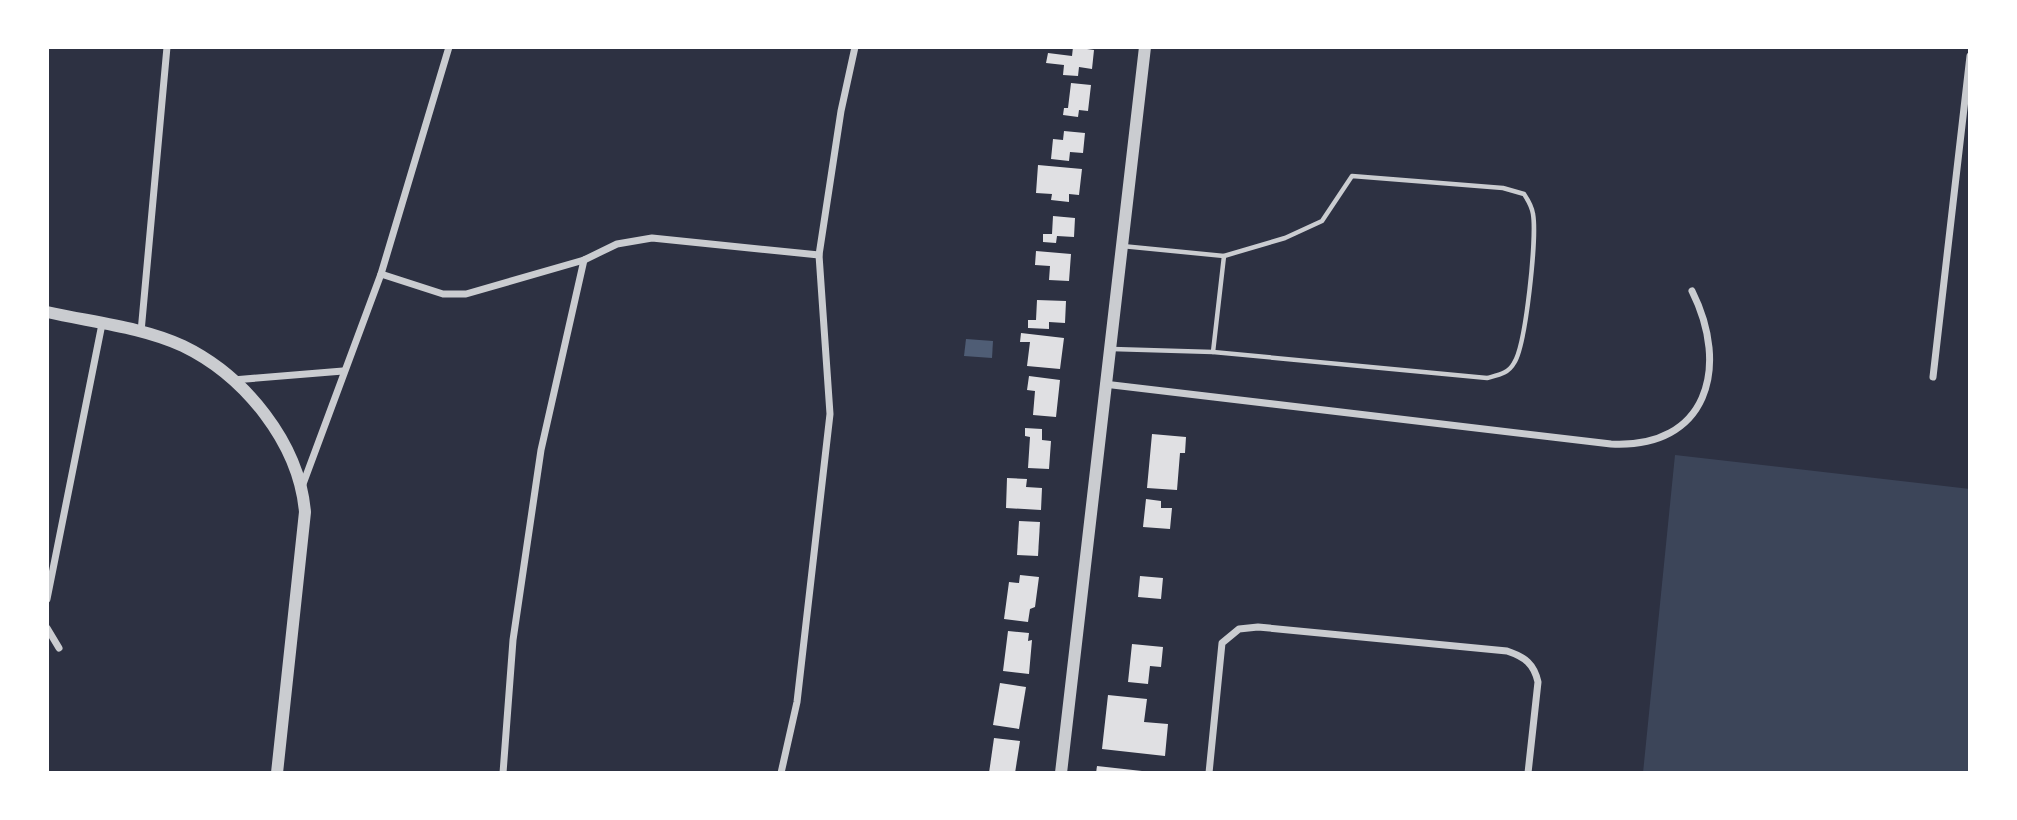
<svg xmlns="http://www.w3.org/2000/svg" width="2017" height="820" font-family="Inter,sans-serif">
  <style>
    .green { fill: #3c4559 }
    .water { fill: #4f5d75 }
    .building { fill: #e0e0e3 }
    .lines { fill: none; stroke-linecap: round; stroke-linejoin: round }
    .service { stroke: #caccd0; stroke-width: 4.5 }
    .minor { stroke: #caccd0; stroke-width: 7 }
    .tertiary { stroke: #caccd0; stroke-width: 12 }
  </style>
  <rect width="100%" height="100%" fill="#2d3142"/>
  <polygon class="green" points="1675,455 1970,489 1970,773 1643,773"/>
  <polygon class="water" points="966,339 993,341 992,358 964,356"/>
  <g class="building">
    <polygon points="1073,47 1094,50 1092,69 1079,67 1078,76 1063,75 1064,65 1046,63 1048,53 1072,56"/>
    <polygon points="1071,83 1091,85 1088,111 1079,110 1078,117 1063,115 1064,108 1068,108"/>
    <polygon points="1064,131 1085,133 1083,153 1070,152 1069,161 1051,159 1053,139 1063,140"/>
    <polygon points="1038,165 1082,169 1079,195 1069,194 1069,202 1051,200 1052,194 1036,193"/>
    <polygon points="1053,216 1075,218 1074,237 1057,236 1056,243 1043,242 1043,234 1052,234"/>
    <polygon points="1036,251 1071,254 1069,281 1049,280 1050,266 1035,265"/>
    <polygon points="1037,300 1066,301 1065,323 1049,322 1049,329 1028,328 1028,320 1036,320"/>
    <polygon points="1021,333 1064,338 1060,369 1027,366 1030,342 1020,342"/>
    <polygon points="1029,376 1060,380 1056,417 1033,415 1035,391 1027,390"/>
    <polygon points="1025,428 1042,429 1042,440 1051,441 1049,469 1028,468 1030,437 1025,436"/>
    <polygon points="1152,434 1186,437 1185,453 1180,453 1177,490 1147,488"/>
    <polygon points="1007,478 1027,479 1026,487 1042,488 1041,510 1006,508"/>
    <polygon points="1146,499 1161,501 1161,508 1172,508 1170,529 1143,527"/>
    <polygon points="1019,521 1040,522 1038,556 1017,555"/>
    <polygon points="1020,575 1039,577 1035,607 1030,609 1028,622 1004,619 1009,582 1019,583"/>
    <polygon points="1140,576 1163,578 1161,599 1138,597"/>
    <polygon points="1008,631 1029,633 1028,641 1032,640 1029,674 1003,671"/>
    <polygon points="1132,644 1163,647 1161,667 1150,666 1148,684 1128,682"/>
    <polygon points="1000,683 1026,687 1019,729 993,725"/>
    <polygon points="1108,695 1147,699 1144,722 1168,724 1165,756 1102,749"/>
    <polygon points="994,738 1020,741 1015,773 989,773"/>
    <polygon points="1097,766 1142,771 1142,773 1096,773"/>
  </g>
  <g class="lines">
    <g class="service">
      <path d="M1112 349 1213 352 1487 378C1498 375 1508 374 1514 363 1526 345 1537 237 1533 214 1532 207 1528 200 1524 194L1503 188 1352 176 1322 221 1285 238 1224 256 1122 246"/>
      <polyline points="1213,352 1224,256"/>
    </g>
    <g class="minor">
      <polyline points="381,274 443,294 466,294 584,260 617,244 652,238 819,255"/>
      <polyline points="141,332 167,47"/>
      <polyline points="1933,377 1970,56"/>
      <polyline points="233,380 343,371"/>
      <path d="M1104 384 1611 444C1708 449 1730 367 1692 291"/>
      <polyline points="303,484 381,274 449,47"/>
      <polyline points="47,599 102,324"/>
      <polyline points="47,628 59,648"/>
      <polyline points="503,773 513,640 541,450 584,260"/>
      <polyline points="781,773 797,702 830,414 819,255 841,111 855,47"/>
      <path d="M1209 773 1222 643 1239 629 1258 627 1507 651C1525 657 1534 664 1538 682L1528 773"/>
    </g>
    <g class="tertiary">
      <path d="M47 312C91 322 142 327 183 346 245 376 299 443 305 512L277 773"/>
      <polyline points="1061,773 1145,47"/>
    </g>
  </g>
  <rect width="2017" height="820" fill="none" stroke="#ffffff" stroke-width="98"/>
</svg>
